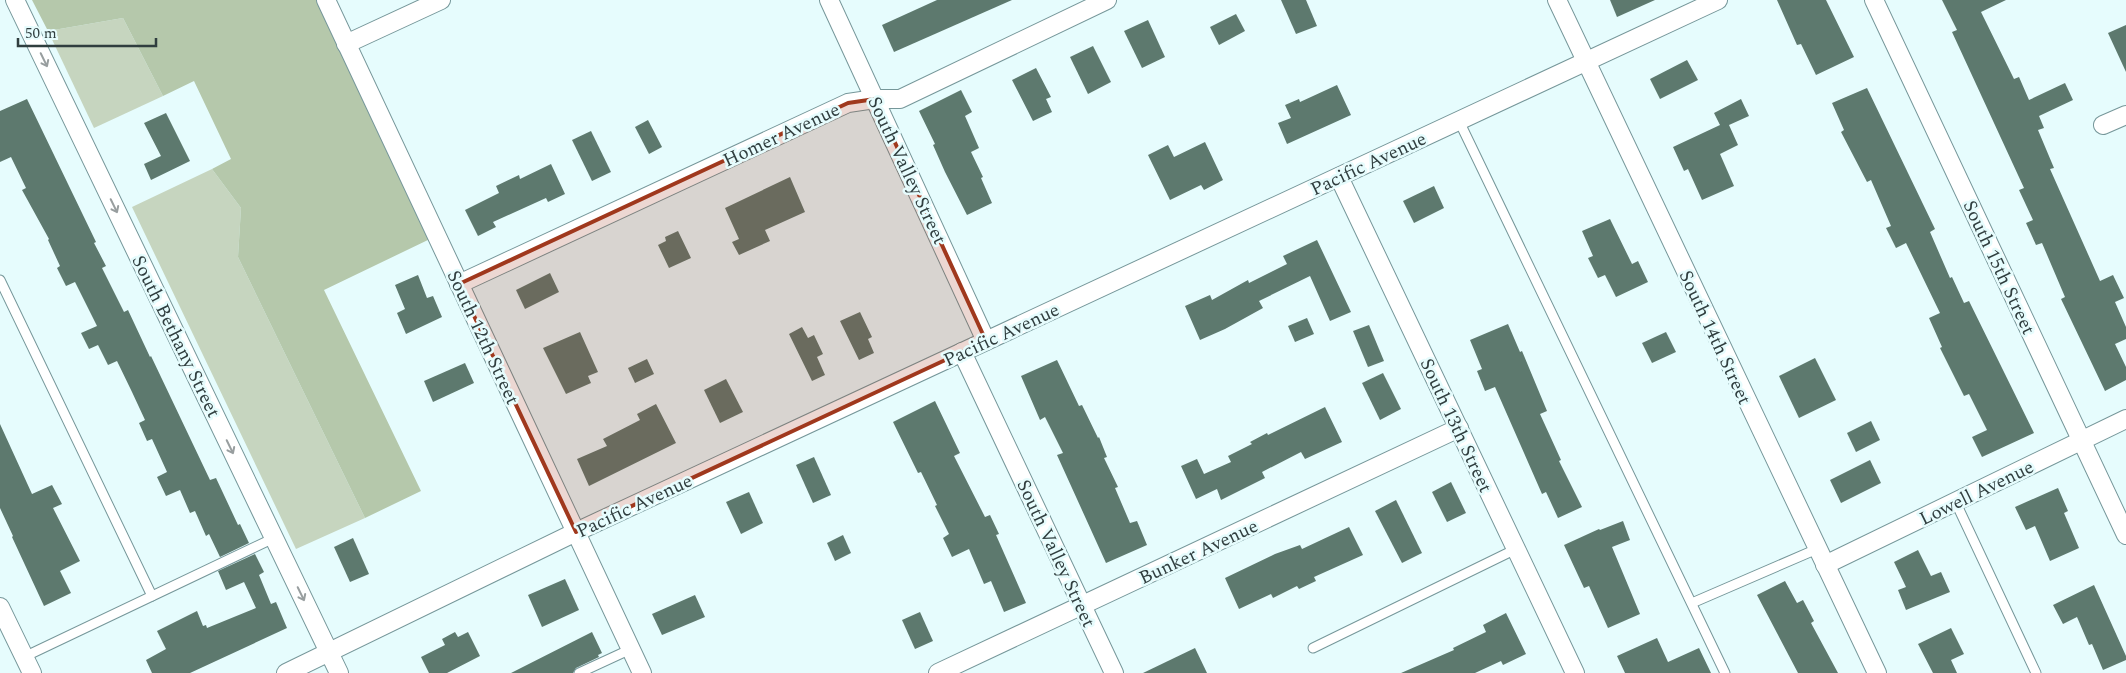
<svg xmlns="http://www.w3.org/2000/svg" width="2126" height="673" font-family="Spectral,serif">
  <style>
    .green { fill: #c6d5bf }
    .forest { fill: #b5c8ab }
    .building { fill: #5d796e }
    .lines { fill: none; stroke-linecap: round; stroke-linejoin: round }
    .service-casing { stroke: #76979a; stroke-width: 11 }
    .minor-casing { stroke: #76979a; stroke-width: 20 }
    .service { stroke: #fff; stroke-width: 9 }
    .minor { stroke: #fff; stroke-width: 18 }
    .oneway { stroke: #989e9f }
    .marked { fill: #a0381d; fill-opacity: 0.2; stroke: #a0381d; stroke-width: 4; stroke-linejoin: round }
    .labels { text-anchor: middle; stroke-width: 5; stroke-linejoin: round; paint-order: stroke }
    .street-label { font-size: 19px; fill: #303e3f; stroke: #e6fcfd }
  </style>
  <rect width="100%" height="100%" fill="#e6fcfd"/>
  <g class="green">
    <polygon points="123,18 163,96 94,128 48,31"/>
    <polygon points="212,169 241,208 238,257 365,518 296,549 132,207"/>
  </g>
  <polygon class="forest" points="32,0 316,0 430,239 324,290 421,491 365,518 238,257 241,208 212,169 231,159 194,81 163,96 123,18 48,31"/>
  <g class="building">
    <polygon points="937,0 1012,0 894,52 882,25"/>
    <polygon points="1281,0 1306,0 1317,26 1296,34"/>
    <polygon points="1610,0 1655,0 1617,17"/>
    <polygon points="1777,0 1826,0 1854,57 1816,75 1801,44 1797,45"/>
    <polygon points="1942,0 2006,0 1981,12 2014,79 2019,77 2029,100 2065,83 2073,100 2039,116 2044,128 2038,130 2054,168 2050,169 2100,281 2113,275 2124,298 2115,302 2126,327 2126,339 2115,344 2126,367 2126,380 2105,391 2061,299 2065,297 2042,243 2036,245 2026,223 2033,220 2019,190 2024,188 1952,32 1957,30"/>
    <polygon points="1236,14 1245,31 1219,45 1210,27"/>
    <polygon points="1148,20 1165,57 1142,68 1124,31"/>
    <polygon points="2126,25 2126,72 2108,33"/>
    <polygon points="1093,46 1111,82 1088,94 1070,57"/>
    <polygon points="1687,60 1698,80 1660,99 1650,79"/>
    <polygon points="1036,68 1051,97 1046,99 1052,112 1033,121 1012,80"/>
    <polygon points="1337,85 1351,115 1287,144 1278,123 1291,118 1285,105 1299,99 1300,102"/>
    <polygon points="1867,88 1935,229 1930,232 1950,278 1952,277 1964,303 1969,301 2034,433 1982,457 1972,437 1987,430 1969,394 1964,396 1940,348 1942,347 1929,318 1940,313 1906,243 1896,248 1886,228 1891,226 1871,180 1867,182 1841,132 1844,130 1832,103"/>
    <polygon points="961,90 972,112 965,116 979,148 971,152 983,177 981,178 992,203 967,215 945,172 933,145 935,144 919,111"/>
    <polygon points="27,99 96,242 94,243 106,266 102,268 124,312 128,310 150,357 151,356 210,480 216,478 238,525 240,524 249,543 220,557 209,534 206,536 195,511 190,513 180,490 166,496 157,477 167,472 152,439 147,441 139,423 145,420 132,392 117,361 108,365 98,345 89,349 81,333 97,326 75,282 66,286 57,268 60,266 48,240 49,239 22,190 26,188 11,157 0,162 0,111"/>
    <polygon points="1741,99 1749,116 1729,125 1738,145 1720,154 1734,186 1702,200 1688,169 1684,171 1673,147 1720,125 1714,113"/>
    <polygon points="166,113 190,161 151,180 144,164 161,156 144,123"/>
    <polygon points="648,120 662,147 649,154 635,127"/>
    <polygon points="591,131 611,172 592,181 572,140"/>
    <polygon points="1205,142 1223,180 1204,190 1201,185 1170,200 1148,155 1168,145 1174,157"/>
    <polygon points="551,164 565,194 548,202 546,198 493,222 496,227 478,236 465,210 499,193 496,186 519,175 520,179"/>
    <polygon points="790,177 805,212 765,230 770,241 739,255 732,242 739,239 725,208"/>
    <polygon points="1434,186 1444,208 1414,223 1403,201"/>
    <polygon points="1610,219 1632,264 1638,261 1648,282 1616,297 1605,275 1598,278 1588,258 1593,256 1582,231"/>
    <polygon points="678,231 691,258 669,268 658,245 666,241 665,237"/>
    <polygon points="1317,240 1351,312 1330,321 1310,276 1259,301 1263,308 1225,329 1200,340 1185,306 1210,295 1212,300 1248,280 1249,283 1287,264 1283,256"/>
    <polygon points="550,273 559,292 525,309 516,290"/>
    <polygon points="418,275 427,298 433,296 442,317 406,334 397,313 405,309 395,285"/>
    <polygon points="860,312 872,337 868,339 874,353 859,360 840,321"/>
    <polygon points="1307,318 1314,334 1295,342 1288,326"/>
    <polygon points="1508,324 1520,352 1522,351 1547,411 1540,414 1561,460 1559,461 1582,507 1558,518 1546,492 1542,494 1495,387 1485,391 1477,371 1482,369 1470,340"/>
    <polygon points="1369,325 1384,361 1368,367 1353,331"/>
    <polygon points="802,327 808,338 814,335 823,354 817,357 825,375 812,381 789,334"/>
    <polygon points="580,332 598,372 588,376 591,383 566,394 543,348"/>
    <polygon points="1666,332 1676,352 1652,363 1642,343"/>
    <polygon points="1815,358 1836,400 1799,418 1779,376"/>
    <polygon points="647,359 654,374 635,383 628,368"/>
    <polygon points="1057,360 1079,406 1082,405 1098,438 1099,437 1107,457 1104,458 1118,487 1115,488 1130,523 1137,521 1147,545 1106,563 1057,455 1063,453 1045,417 1040,420 1021,376"/>
    <polygon points="465,363 474,383 433,402 424,381"/>
    <polygon points="1383,373 1401,409 1380,420 1362,383"/>
    <polygon points="726,379 743,412 720,423 704,390"/>
    <polygon points="935,401 960,453 954,456 985,517 990,515 999,534 996,535 1026,603 1004,612 991,581 984,584 969,549 952,557 943,538 949,534 935,506 937,505 921,472 918,473 893,422"/>
    <polygon points="656,404 676,443 589,486 577,459 607,446 603,439 640,420 637,414"/>
    <polygon points="1325,407 1342,442 1305,459 1301,452 1262,472 1265,478 1221,500 1217,489 1196,499 1181,466 1197,459 1204,474 1231,462 1228,456 1252,444 1250,442 1267,433 1268,435"/>
    <polygon points="1871,421 1880,440 1856,452 1847,433"/>
    <polygon points="0,424 32,494 52,485 62,504 53,508 80,561 60,571 71,593 44,606 12,537 13,536 0,508"/>
    <polygon points="814,457 831,495 813,503 796,465"/>
    <polygon points="1870,460 1881,483 1841,503 1830,480"/>
    <polygon points="1451,482 1466,513 1447,522 1432,492"/>
    <polygon points="2058,488 2068,511 2064,513 2079,548 2050,561 2035,526 2026,530 2015,507"/>
    <polygon points="749,492 763,523 741,534 726,502"/>
    <polygon points="1396,500 1422,553 1402,563 1375,511"/>
    <polygon points="1623,521 1630,540 1612,547 1640,614 1608,628 1589,586 1584,588 1564,545 1599,529 1600,530"/>
    <polygon points="1349,527 1363,555 1314,577 1316,581 1299,589 1297,586 1273,598 1271,594 1239,609 1225,578 1275,554 1300,545 1302,549"/>
    <polygon points="843,535 851,553 835,561 827,543"/>
    <polygon points="353,538 369,574 350,582 334,547"/>
    <polygon points="1918,550 1931,576 1941,572 1950,592 1906,610 1898,590 1906,587 1894,562"/>
    <polygon points="255,554 264,572 259,575 271,604 276,602 287,628 190,673 152,673 146,660 166,649 157,631 197,611 203,626 206,625 207,628 256,608 244,582 226,590 218,571"/>
    <polygon points="565,579 579,610 542,627 528,595"/>
    <polygon points="1785,581 1797,603 1803,600 1814,621 1811,623 1838,673 1798,673 1757,595"/>
    <polygon points="2094,585 2126,656 2126,660 2103,670 2092,644 2089,645 2077,617 2063,624 2053,605"/>
    <polygon points="695,595 705,617 662,635 652,614"/>
    <polygon points="920,612 933,641 915,649 902,620"/>
    <polygon points="1506,613 1526,654 1503,665 1501,661 1475,673 1401,673 1454,650 1453,648 1486,632 1483,625"/>
    <polygon points="1951,628 1964,654 1951,660 1957,673 1933,673 1918,644"/>
    <polygon points="455,632 458,637 468,632 480,656 447,673 429,673 421,657 445,645 442,639"/>
    <polygon points="592,632 602,653 598,655 599,657 576,668 573,673 511,673"/>
    <polygon points="1657,638 1668,662 1699,648 1711,673 1625,673 1617,656"/>
    <polygon points="1195,648 1207,673 1143,673"/>
  </g>
  <g class="lines">
    <defs>
      <g id="service">
        <polyline points="1459,121 1725,673"/>
        <polyline points="0,280 152,596"/>
        <polyline points="1956,503 2036,673"/>
        <polyline points="1692,603 1817,549"/>
        <polyline points="1313,648 1516,549"/>
        <polyline points="24,657 274,538"/>
        <polyline points="579,673 631,649"/>
      </g>
      <g id="minor">
        <polyline points="15,0 339,673"/>
        <polyline points="326,0 642,673"/>
        <polyline points="829,0 986,341"/>
        <polyline points="1557,0 1877,673"/>
        <polyline points="1874,0 2126,535"/>
        <polyline points="346,44 441,0"/>
        <polyline points="2103,125 2126,115"/>
        <polyline points="1339,177 1575,673"/>
        <polyline points="459,284 848,103 875,99 900,99 1107,0"/>
        <polyline points="962,352 1114,673"/>
        <polyline points="1825,565 2126,419"/>
        <polyline points="0,607 32,673"/>
        <polyline points="286,673 576,532 1718,0"/>
        <polyline points="938,673 1459,428"/>
      </g>
    </defs>
    <use href="#service" class="service-casing"/>
    <use href="#minor" class="minor-casing"/>
    <use href="#service" class="service"/>
    <use href="#minor" class="minor"/>
  </g>
  <defs><path id="oneway-shaft" d="M-6 0H5M1.5-3L5.5 0L1.5 3" fill="none" stroke-width="1.6" stroke-linecap="round" stroke-linejoin="round" transform="scale(1.25)"/></defs>
  <g class="oneway">
    <use href="#oneway-shaft" transform="translate(44 60) rotate(64)"/>
    <use href="#oneway-shaft" transform="translate(114 206) rotate(64)"/>
    <use href="#oneway-shaft" transform="translate(230 447) rotate(64)"/>
    <use href="#oneway-shaft" transform="translate(301 594) rotate(64)"/>
  </g>
  <path class="marked" d="M875 99 986 341 576 532 459 284 848 103Z"/>
  <g class="labels">
    <g class="street-label">
      <text transform="translate(781 134) rotate(-25)" y="7">Homer Avenue</text>
      <text transform="translate(1368 163) rotate(-25)" y="7">Pacific Avenue</text>
      <text transform="translate(908 170) rotate(65)" y="7">South Valley Street</text>
      <text transform="translate(2000 267) rotate(65)" y="7">South 15th Street</text>
      <text transform="translate(1001 334) rotate(-25)" y="7">Pacific Avenue</text>
      <text transform="translate(177 336) rotate(64)" y="7">South Bethany Street</text>
      <text transform="translate(484 337) rotate(65)" y="7">South 12th Street</text>
      <text transform="translate(1716 337) rotate(65)" y="7">South 14th Street</text>
      <text transform="translate(1457 425) rotate(65)" y="7">South 13th Street</text>
      <text transform="translate(1976 492) rotate(-26)" y="7">Lowell Avenue</text>
      <text transform="translate(634 505) rotate(-25)" y="7">Pacific Avenue</text>
      <text transform="translate(1198 551) rotate(-25)" y="7">Bunker Avenue</text>
      <text transform="translate(1057 553) rotate(65)" y="7">South Valley Street</text>
    </g>
  </g>
  <path d="M18 38v8h138v-8" fill="none" stroke="#303e3f" stroke-width="2.5"/>
  <text x="25" y="38" font-size="15" fill="#303e3f" stroke="#e6fcfd" stroke-width="4" paint-order="stroke">50 m</text>
</svg>
